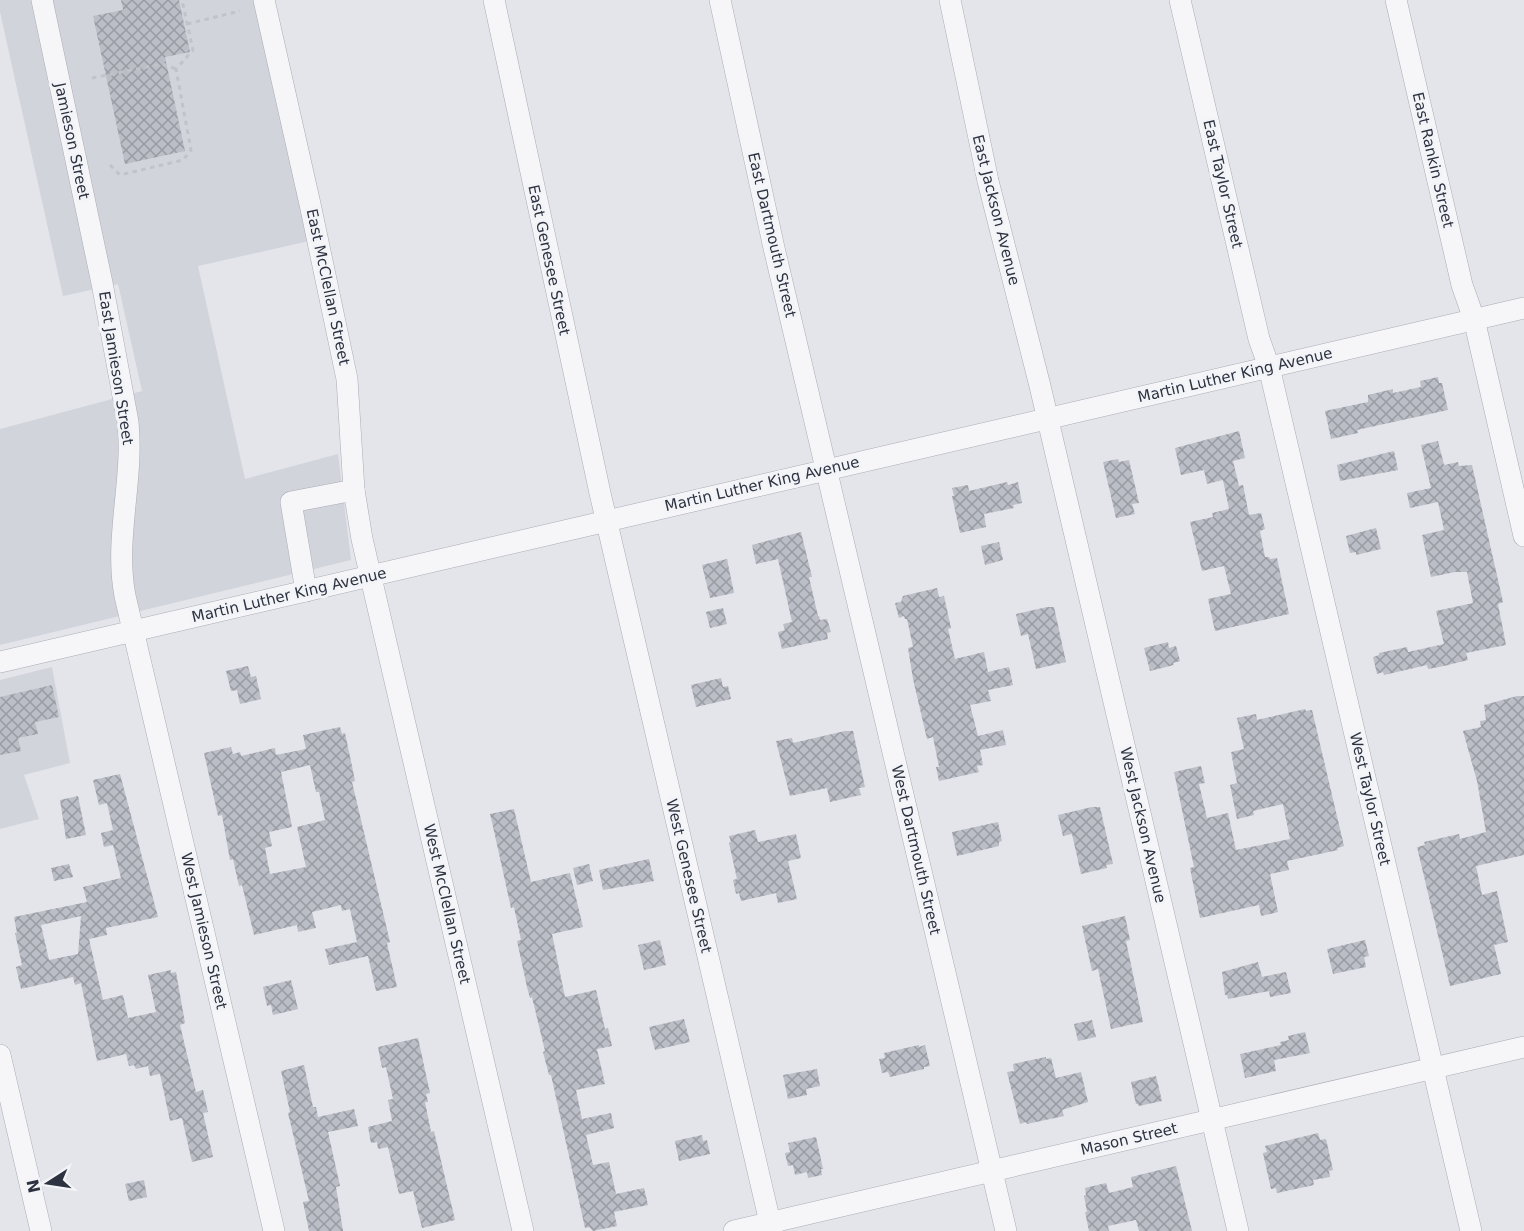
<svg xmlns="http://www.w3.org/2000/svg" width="1524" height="1231" font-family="'DejaVu Sans',sans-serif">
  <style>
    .built { fill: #d2d4dc }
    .building { fill: url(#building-cross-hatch); fill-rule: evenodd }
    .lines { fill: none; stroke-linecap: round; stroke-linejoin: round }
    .minor-casing { stroke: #a9acb4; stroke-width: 22 }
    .path { stroke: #c2c3c9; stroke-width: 3; stroke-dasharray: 4.5 4.5; stroke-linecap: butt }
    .minor { stroke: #f6f6f9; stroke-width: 21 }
    .labels { text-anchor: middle; stroke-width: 6; stroke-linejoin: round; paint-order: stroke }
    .street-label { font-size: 15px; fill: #2d3241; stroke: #f3f4f7 }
  </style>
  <defs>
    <pattern id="building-cross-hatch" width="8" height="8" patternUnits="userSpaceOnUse" patternTransform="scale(1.5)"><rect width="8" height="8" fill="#bbbec6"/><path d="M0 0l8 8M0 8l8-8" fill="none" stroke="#989ba2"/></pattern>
  </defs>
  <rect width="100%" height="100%" fill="#e3e5ea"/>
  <g class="built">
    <polygon points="0,0 255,0 309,241 198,266 245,479 338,454 351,560 0,645 0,429 142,391 118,284 63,296 0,12"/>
    <polygon points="52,667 70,763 24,775 39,819 0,829 0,680"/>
  </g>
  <g class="building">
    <polygon points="121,0 179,0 190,52 165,57 185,151 125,164 93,16 123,10"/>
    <polygon points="1438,377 1439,383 1442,383 1448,410 1357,430 1358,433 1331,439 1325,411 1368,402 1368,395 1393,389 1393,393 1421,387 1420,381"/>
    <polygon points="1239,431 1245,458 1233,461 1239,486 1243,485 1249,515 1261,513 1265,529 1260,531 1265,557 1269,557 1270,559 1277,558 1289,614 1215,631 1208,599 1231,594 1224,566 1202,571 1190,522 1213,517 1212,513 1229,509 1223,480 1207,484 1204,470 1181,475 1175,448"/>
    <polygon points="1438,441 1444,465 1458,462 1459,466 1472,465 1503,602 1498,604 1506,645 1466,653 1468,660 1444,666 1428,669 1427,665 1384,675 1383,672 1377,674 1373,657 1379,655 1379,653 1407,647 1408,652 1444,644 1436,611 1473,603 1467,572 1455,572 1431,577 1422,535 1444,530 1438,502 1410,508 1407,493 1431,488 1421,445"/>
    <polygon points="1394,451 1398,470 1340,481 1337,465"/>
    <polygon points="1118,459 1119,462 1129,460 1139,503 1132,504 1135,514 1116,518 1103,462"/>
    <polygon points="1007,482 1008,485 1018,482 1022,503 1013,505 1014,508 984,514 986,527 960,533 952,496 954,496 952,488 968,485 969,491"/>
    <polygon points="1376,528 1381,549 1356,555 1356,552 1350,553 1346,536"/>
    <polygon points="801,532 812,577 809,577 818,616 819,616 820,620 827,619 831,632 827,633 828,639 782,649 778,632 785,630 783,624 792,622 778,559 756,564 752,545"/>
    <polygon points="999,542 1003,560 985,565 981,546"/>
    <polygon points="727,559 734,593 710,598 702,565"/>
    <polygon points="937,588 939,597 944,596 951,628 948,629 955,659 984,652 988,672 1009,667 1013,685 988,690 991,701 970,705 978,736 1003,730 1006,745 980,750 983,765 977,766 979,772 939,781 936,767 939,767 933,737 927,739 913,679 908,648 913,647 907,619 905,619 904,616 899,618 895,603 901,602 903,596"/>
    <polygon points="1047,607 1054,607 1066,662 1036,669 1028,634 1021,636 1016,614"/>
    <polygon points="723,608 727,624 710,628 706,612"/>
    <polygon points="1168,642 1169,648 1176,646 1180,661 1173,663 1174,665 1150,671 1144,648"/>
    <polygon points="248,666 251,677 256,676 261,699 240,704 237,690 231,691 226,671"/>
    <polygon points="721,678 723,687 728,686 731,699 696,707 691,685"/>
    <polygon points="52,685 59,717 35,722 38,734 18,738 21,751 0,755 0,697"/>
    <polygon points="1517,696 1524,696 1524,855 1476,866 1482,895 1497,891 1508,942 1494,945 1501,974 1450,986 1417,847 1425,845 1424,842 1459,834 1460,839 1486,832 1477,781 1463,731 1481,727 1480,721 1486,720 1484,705"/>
    <polygon points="1305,709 1306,711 1312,710 1344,846 1337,848 1338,850 1287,861 1289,870 1270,874 1278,912 1261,916 1259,905 1200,918 1190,868 1194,867 1174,772 1201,766 1205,783 1199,784 1207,818 1228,813 1236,850 1290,839 1283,804 1253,811 1254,815 1237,819 1230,785 1237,783 1231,752 1244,749 1237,718 1256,714 1257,720"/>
    <path d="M340 727 342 734 345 733 352 766 355 781 352 782 390 942 387 943 397 987 376 991 368 956 329 965 325 949 357 942 350 909 342 911 341 905 312 912 316 928 298 932 297 925 254 935 242 885 239 886 233 859 230 860 222 815 218 816 204 753 231 747 233 754 240 752 241 756 275 748 276 755 306 749 303 735ZM310 765 316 792H319L325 820 297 827 306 867 270 874 265 848 272 846 269 832 292 827 281 772Z"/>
    <polygon points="845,731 853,731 865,787 859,788 861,795 830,802 827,788 790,796 776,741 792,738 793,743"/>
    <path d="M120 774 158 917 106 928 107 935 89 939 103 1000 123 995 128 1018 156 1012 148 975 171 970V973L176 972 185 1023 180 1025 196 1092 203 1090 208 1112 203 1113 213 1157 192 1162 182 1118 170 1121 160 1074 150 1076 148 1066 136 1069 134 1065 129 1066 126 1054 97 1061 81 983 75 985 73 977 21 989 16 967 22 965 15 933H17L14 917 87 902 83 887 121 878 113 845 104 847 101 833 113 830 107 803 99 805 93 780ZM81 916 78 954 49 960 41 925Z"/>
    <polygon points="78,796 86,835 66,839 60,800"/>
    <polygon points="1092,807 1100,807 1113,864 1106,865 1107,868 1081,874 1072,834 1063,836 1058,815"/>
    <polygon points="514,809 531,882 570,873 583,927 552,934 565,997 596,990 605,1029 608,1028 612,1046 597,1049 605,1084 576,1090 582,1119 611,1113 614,1128 586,1135 593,1165 609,1162 616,1194 644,1188 648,1205 614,1212 617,1226 593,1231 589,1227 585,1228 551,1075 549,1075 543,1052 545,1051 532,997 530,998 527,987 517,941 521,940 514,907 511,908 492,822 490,814"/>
    <polygon points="998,822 1002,841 999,842 999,846 957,856 952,832"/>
    <polygon points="755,830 758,842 796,834 801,858 788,861 797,899 778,903 776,893 741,901 739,893 736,894 733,880 737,879 729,843 731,842 729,836"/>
    <polygon points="649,859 654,881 603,890 599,870"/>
    <polygon points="69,864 73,877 54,881 51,868"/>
    <polygon points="589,864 593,881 577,885 573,868"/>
    <polygon points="1125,916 1130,940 1126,941 1143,1022 1111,1029 1098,969 1092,971 1082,926"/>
    <polygon points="660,940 666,965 644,970 638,945"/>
    <polygon points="1365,940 1369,956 1364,957 1366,967 1333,974 1327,949"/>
    <polygon points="1258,962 1262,977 1286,972 1291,993 1270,997 1269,991 1228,999 1227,995 1225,995 1222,972"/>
    <polygon points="291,980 298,1009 273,1015 271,1005 267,1006 263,987"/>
    <polygon points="684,1019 690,1042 655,1050 649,1027"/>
    <polygon points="1092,1020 1096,1037 1078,1041 1074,1024"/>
    <polygon points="1305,1032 1310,1053 1274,1060 1276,1071 1245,1078 1240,1054 1281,1045 1280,1042 1289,1040 1288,1036"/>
    <polygon points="418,1038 430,1093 426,1094 428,1102 425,1102 431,1132 434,1131 455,1220 422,1228 413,1191 399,1194 388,1147 378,1149 377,1142 371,1143 368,1127 392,1121 388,1100 393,1099 386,1067 382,1068 378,1047"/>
    <polygon points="919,1045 919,1047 925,1045 930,1066 924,1067 924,1069 890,1077 888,1072 882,1073 879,1059 885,1058 884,1053"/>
    <polygon points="1046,1057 1046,1059 1051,1058 1056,1078 1081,1072 1088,1102 1062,1110 1064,1116 1027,1124 1026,1122 1020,1124 1007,1072 1014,1071 1013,1064"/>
    <polygon points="304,1065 313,1107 316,1107 318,1117 354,1109 358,1126 328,1132 340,1186 336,1187 343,1231 309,1231 303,1202 309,1201 288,1113 290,1112 281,1071"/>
    <polygon points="817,1069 820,1086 806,1089 807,1095 788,1099 783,1075"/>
    <polygon points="1156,1076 1162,1101 1139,1106 1138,1104 1136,1104 1131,1082"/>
    <polygon points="1318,1133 1320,1140 1326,1139 1333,1170 1329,1171 1330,1177 1313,1180 1314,1185 1277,1193 1276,1188 1271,1189 1263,1153 1267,1152 1265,1146"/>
    <polygon points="702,1135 703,1141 707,1140 710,1154 679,1161 675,1141"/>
    <polygon points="816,1137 823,1169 821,1169 822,1175 808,1178 807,1172 795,1175 793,1165 788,1166 785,1153 790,1152 788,1143"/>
    <polygon points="1176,1166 1192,1231 1139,1231 1136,1220 1108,1226 1109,1231 1089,1231 1085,1212 1087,1212 1084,1196 1086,1195 1085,1188 1106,1183 1109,1193 1133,1187 1131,1177"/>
    <polygon points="144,1180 147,1197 129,1201 125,1184"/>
  </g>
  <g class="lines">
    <defs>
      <g id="minor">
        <path d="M42 0 102 283 128 422C134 481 114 538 125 596L274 1231"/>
        <polyline points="264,0 310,204 347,379 354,490 362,539 523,1231"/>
        <polyline points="494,0 600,493 772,1231"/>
        <polyline points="720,0 774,248 1006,1231"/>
        <polyline points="950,0 988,181 1040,386 1238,1231"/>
        <polyline points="1180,0 1259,339 1269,367 1471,1231"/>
        <polyline points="1396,0 1462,285 1474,319 1524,536"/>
        <polyline points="306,591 291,502 354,490"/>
        <polyline points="0,662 1524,308"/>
        <polyline points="0,1055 41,1231"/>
        <polyline points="734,1231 1524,1047"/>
      </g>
    </defs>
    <use href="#minor" class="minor-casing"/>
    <g class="path">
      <polyline points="187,24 240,11"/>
      <polyline points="92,78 162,64 176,69"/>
      <polyline points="110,165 120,175 183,160 191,150 176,69 193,50 182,0"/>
    </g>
    <use href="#minor" class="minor"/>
  </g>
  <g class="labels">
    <g class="street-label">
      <text transform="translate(72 141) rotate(78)" y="5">Jamieson Street</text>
      <text transform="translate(1433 160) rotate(77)" y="5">East Rankin Street</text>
      <text transform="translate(1223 184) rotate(77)" y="5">East Taylor Street</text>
      <text transform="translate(996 210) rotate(76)" y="5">East Jackson Avenue</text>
      <text transform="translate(772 235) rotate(77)" y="5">East Dartmouth Street</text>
      <text transform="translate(549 260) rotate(78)" y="5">East Genesee Street</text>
      <text transform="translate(328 287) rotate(78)" y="5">East McClellan Street</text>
      <text transform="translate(116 368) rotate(81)" y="5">East Jamieson Street</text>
      <text transform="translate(1235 375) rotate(-13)" y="5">Martin Luther King Avenue</text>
      <text transform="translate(762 484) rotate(-13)" y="5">Martin Luther King Avenue</text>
      <text transform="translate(289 595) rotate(-13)" y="5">Martin Luther King Avenue</text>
      <text transform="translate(1370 799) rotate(77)" y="5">West Taylor Street</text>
      <text transform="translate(1143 825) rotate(77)" y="5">West Jackson Avenue</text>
      <text transform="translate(916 850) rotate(77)" y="5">West Dartmouth Street</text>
      <text transform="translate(689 876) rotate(77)" y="5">West Genesee Street</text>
      <text transform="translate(447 904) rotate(77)" y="5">West McClellan Street</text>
      <text transform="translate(204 931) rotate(77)" y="5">West Jamieson Street</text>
      <text transform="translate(1129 1139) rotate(-13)" y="5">Mason Street</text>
    </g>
  </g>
  <g transform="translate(48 1183) rotate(258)" stroke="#f3f4f7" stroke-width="4.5" paint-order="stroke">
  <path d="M0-4.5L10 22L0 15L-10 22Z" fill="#2d3241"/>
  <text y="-9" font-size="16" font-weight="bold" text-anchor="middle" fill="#2d3241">N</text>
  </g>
</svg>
